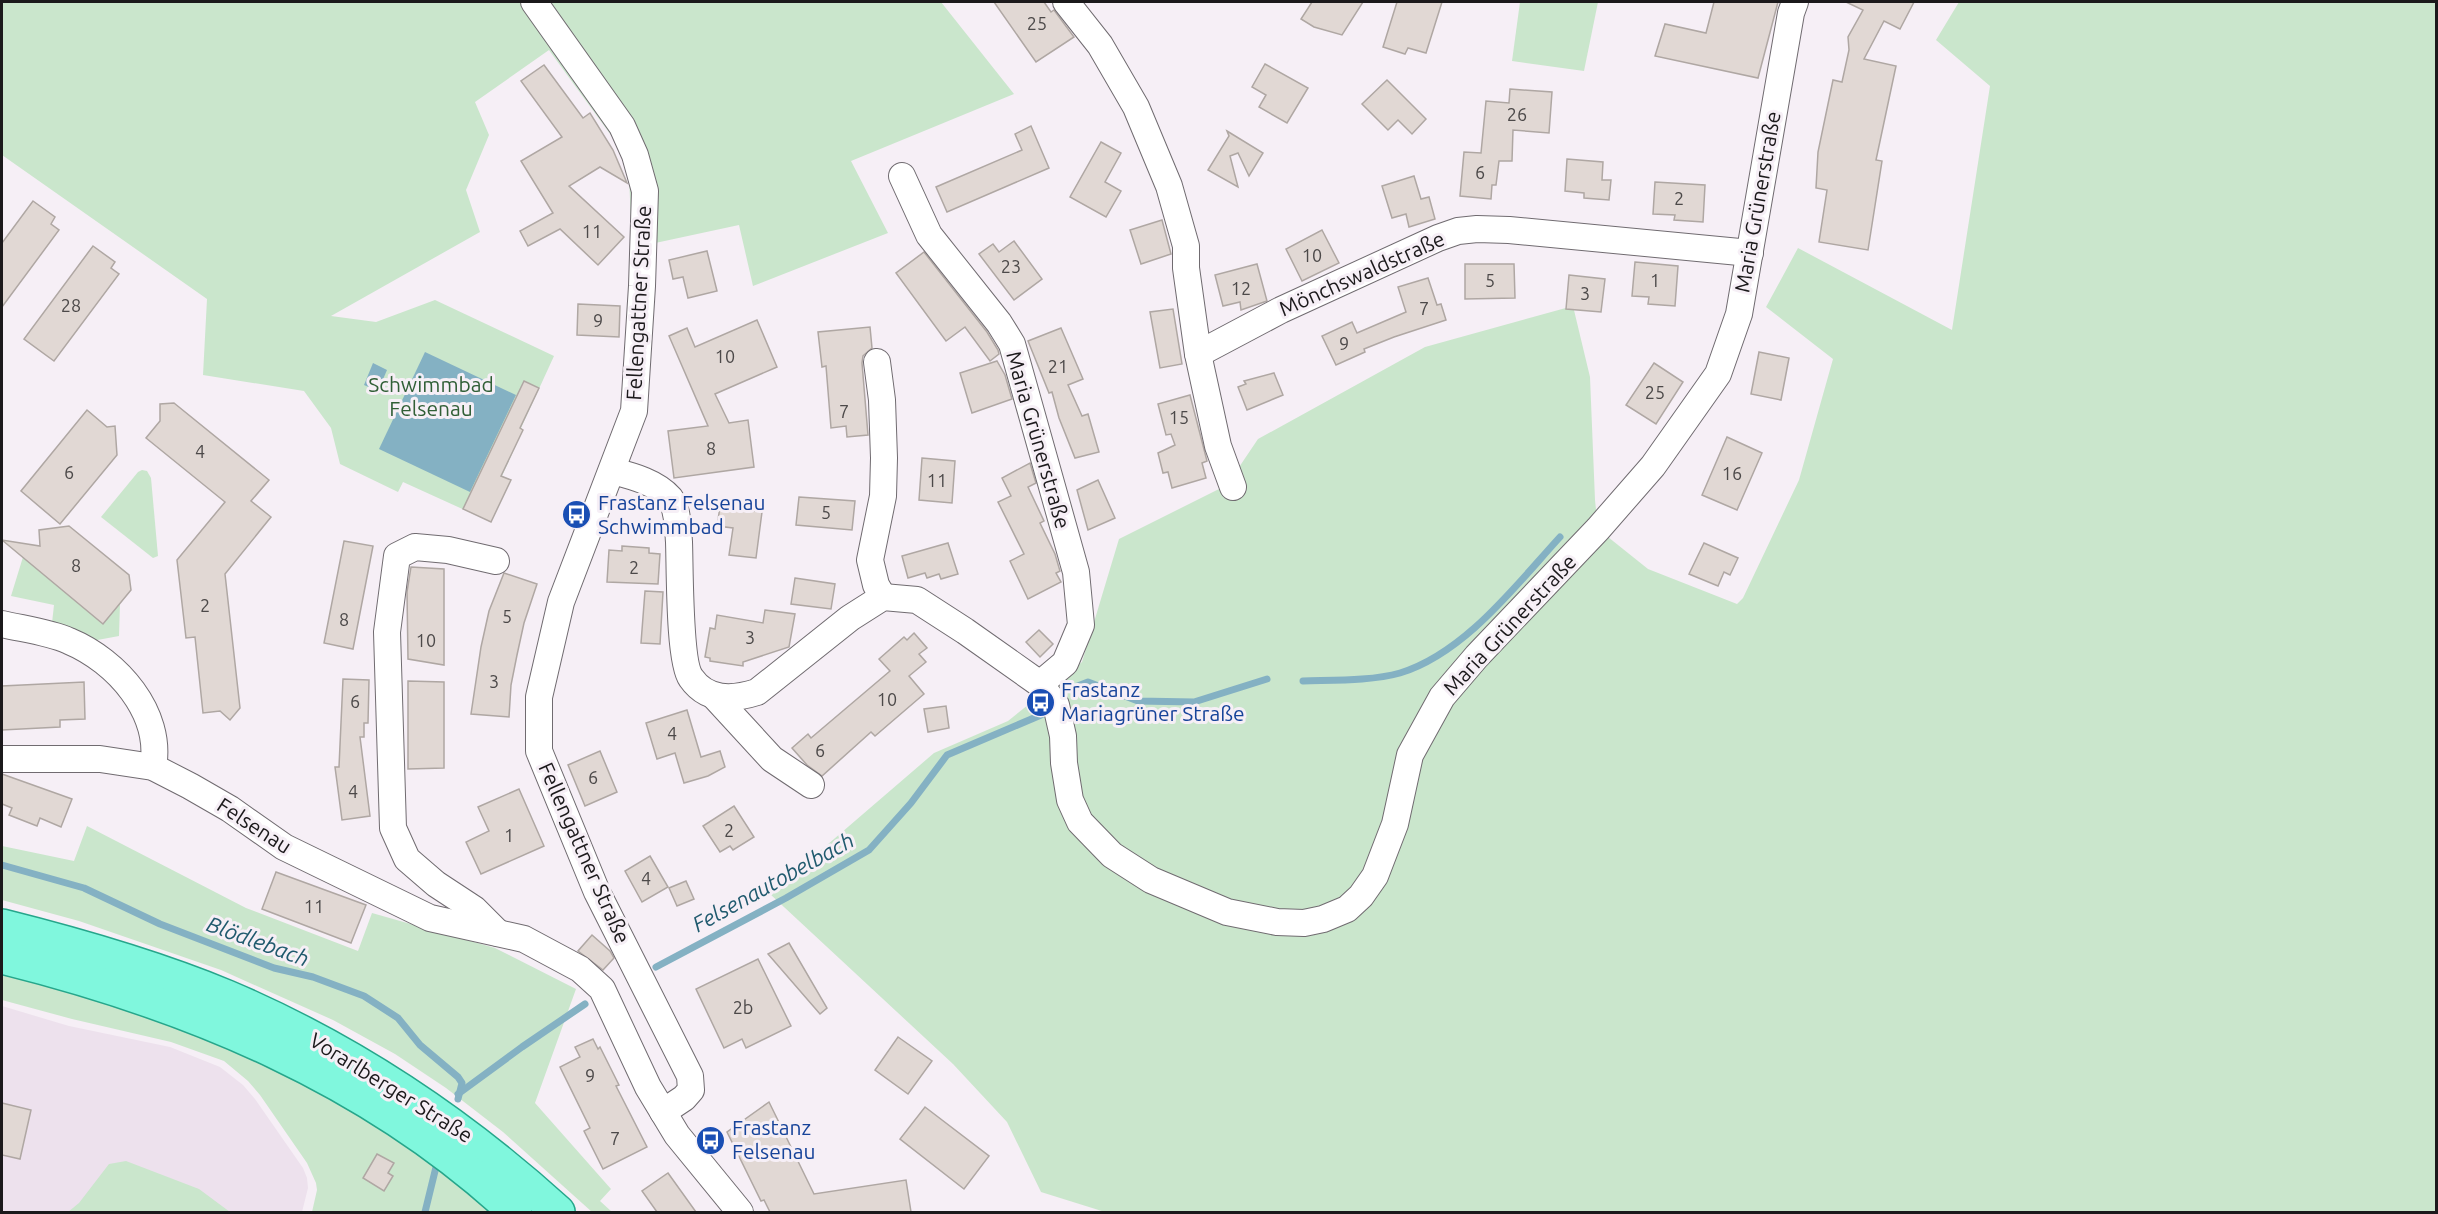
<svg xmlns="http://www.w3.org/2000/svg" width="2438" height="1214" font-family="Ubuntu,sans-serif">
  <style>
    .built { fill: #ede1ed }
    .green { fill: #cae6cc }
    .water { fill: #84b1c3 }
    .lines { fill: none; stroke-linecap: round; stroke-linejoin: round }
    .stream { stroke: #84b1c3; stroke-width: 7 }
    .building { fill: #e1d8d4; stroke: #afa7a3; stroke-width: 1.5 }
    .street-casing { stroke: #706b70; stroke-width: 28 }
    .primary-casing { stroke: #26a68b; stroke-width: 36 }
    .street { stroke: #fff; stroke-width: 26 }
    .primary { stroke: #80f7dd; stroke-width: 33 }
    .labels { text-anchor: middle; stroke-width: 6; stroke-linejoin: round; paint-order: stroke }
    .number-label { font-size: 18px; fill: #4c4949 }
    .street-label { font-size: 21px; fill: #1b191b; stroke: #f6eff6 }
    .park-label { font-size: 21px; fill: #305f36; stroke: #f6eff6 }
    .transit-label { font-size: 21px; fill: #164399; stroke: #f6eff6; text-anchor: start }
    .water-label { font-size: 22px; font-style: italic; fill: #205a6e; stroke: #f6eff6 }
  </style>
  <rect width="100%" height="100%" fill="#f6eff6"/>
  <polygon class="built" points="2,1006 69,1026 170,1047 220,1067 243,1085 255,1099 303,1168 307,1178 308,1188 302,1212 2,1212"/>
  <g class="green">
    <polygon points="2,2 941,2 1014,94 851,161 888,233 753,286 739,225 632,248 629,175 621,149 549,50 475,102 489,135 466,190 480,232 331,316 376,322 435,300 554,356 521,428 523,430 502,476 511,480 491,522 403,482 398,492 340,464 331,428 304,391 203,375 207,299 2,155"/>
    <polygon points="1520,2 1598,2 1584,71 1512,61"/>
    <polygon points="1959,2 2436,2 2436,1212 1105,1212 1041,1192 1007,1122 953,1064 770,894 934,753 1008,721 1082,662 1119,539 1227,485 1258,439 1425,347 1573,306 1590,377 1595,500 1598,529 1648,569 1737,604 1743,598 1799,480 1833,359 1766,307 1798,248 1952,330 1990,86 1936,40"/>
    <polygon points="142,470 147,471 151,478 158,556 153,558 101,517 138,472"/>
    <polygon points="23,557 120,603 119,636 92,641 52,623 54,605 11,596"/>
    <polygon points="87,826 246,908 358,951 372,913 495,948 576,989 535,1103 611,1189 600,1201 612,1212 592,1212 503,1132 446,1088 395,1054 333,1020 221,970 79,921 2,900 2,846 74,861"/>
    <polygon points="2,974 132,1009 233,1048 347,1106 424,1157 492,1212 312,1212 317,1190 316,1183 307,1163 260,1095 248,1081 224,1061 171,1042 72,1019 2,1000"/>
    <polygon points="126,1161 199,1189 230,1212 68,1212 79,1203 109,1164"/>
  </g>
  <g class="water">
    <polygon points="425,352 516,395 470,492 379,449"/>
    <polygon points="373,363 387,370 378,391 364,385"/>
  </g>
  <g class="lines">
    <g class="stream">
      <path d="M1303 681C1333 680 1372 681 1400 673 1465 653 1516 585 1560 537"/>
      <polyline points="1070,689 1088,682 1138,701 1194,702 1267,679"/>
      <polyline points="2,865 84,888 160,924 274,968 313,977 364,996 398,1018 420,1045 458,1077 462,1083 458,1099"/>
      <polyline points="656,967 786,898 869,850 911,803 947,755 1041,715"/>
      <polyline points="458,1094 522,1047 585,1004"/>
      <polyline points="425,1212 437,1163"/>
    </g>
  </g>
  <g class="building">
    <polygon points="994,2 1044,2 1051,12 1054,10 1074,37 1036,62"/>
    <polygon points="1312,2 1363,2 1342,35 1314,27 1301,19"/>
    <polygon points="1397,2 1442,2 1426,53 1408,48 1405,54 1383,47"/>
    <polygon points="1714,2 1778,2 1758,78 1655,56 1665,24 1706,33"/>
    <polygon points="1846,2 1914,2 1900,29 1884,21 1864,59 1896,66 1876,160 1882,161 1868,250 1819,242 1827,190 1816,188 1818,152 1833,80 1842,82 1849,50 1848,37 1863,10"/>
    <polygon points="1265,64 1308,88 1287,123 1259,107 1266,95 1252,87"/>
    <polygon points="544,65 583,118 590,113 613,150 627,183 600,167 569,186 624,237 598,265 560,229 528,246 520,231 553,213 521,161 562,137 521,81"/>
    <polygon points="1387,80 1426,119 1412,134 1398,120 1388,130 1362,104"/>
    <polygon points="1510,89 1552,92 1549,133 1513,130 1512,161 1499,161 1496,185 1492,185 1491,199 1460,196 1464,152 1481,153 1486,101 1509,103"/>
    <polygon points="1031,126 1049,168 947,212 936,187 1022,150 1015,134"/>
    <polygon points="1227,131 1263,153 1249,176 1238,153 1230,156 1238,187 1208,170 1229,136"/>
    <polygon points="1101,142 1121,153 1105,182 1121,191 1106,217 1070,197"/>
    <polygon points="1567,159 1603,162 1602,180 1611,180 1609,200 1584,198 1584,193 1565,191"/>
    <polygon points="1414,176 1421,199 1429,197 1435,219 1409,227 1406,214 1392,218 1382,186"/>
    <polygon points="1655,182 1705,185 1703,222 1674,220 1675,215 1653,214"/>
    <polygon points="33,201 55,217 51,224 59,230 2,307 2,243"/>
    <polygon points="1162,220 1171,254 1141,264 1130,230"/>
    <polygon points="1322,230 1339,263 1302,281 1286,249"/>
    <polygon points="1014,241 1042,279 1014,300 979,254 993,244 999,252"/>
    <polygon points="93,246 115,262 111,268 119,274 54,361 24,339"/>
    <polygon points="707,251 717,291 688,298 683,277 673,279 669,260"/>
    <polygon points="924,252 987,332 998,350 999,354 990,361 965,327 946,341 896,273"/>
    <polygon points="1635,262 1678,266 1675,306 1648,304 1649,297 1632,296"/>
    <polygon points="1257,264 1267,301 1241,310 1240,302 1223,306 1215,275"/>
    <polygon points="1465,264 1514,264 1515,298 1465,299"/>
    <polygon points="1569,275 1605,279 1601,312 1566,309"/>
    <polygon points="1428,278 1437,305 1441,304 1446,320 1394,337 1364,349 1365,352 1336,365 1322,336 1352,322 1357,333 1406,312 1398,287"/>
    <polygon points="578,304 620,306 619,337 577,335"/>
    <polygon points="1173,309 1182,364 1160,368 1150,312"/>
    <polygon points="757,320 777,367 715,394 729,423 748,420 754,467 674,478 668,431 708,426 669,336 687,328 695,347"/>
    <polygon points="870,327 872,348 863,356 862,363 868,435 847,437 846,426 831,428 826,366 822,367 818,332"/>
    <polygon points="1061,328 1083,379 1068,385 1082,416 1088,414 1099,452 1075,458 1059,418 1052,392 1049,393 1028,341"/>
    <polygon points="1759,352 1789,358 1781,400 1751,394"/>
    <polygon points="997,361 1005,375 1012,399 972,413 960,373"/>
    <polygon points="1654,363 1683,382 1656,424 1626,405"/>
    <polygon points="1274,373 1283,395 1247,410 1238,387 1246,384 1244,381"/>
    <polygon points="524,381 539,388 520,428 523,430 501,476 511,480 491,522 463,509"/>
    <polygon points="1190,395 1207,461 1202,463 1206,478 1172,488 1168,472 1163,473 1158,453 1175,445 1171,434 1166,435 1158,404"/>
    <polygon points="174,403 269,480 251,501 271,517 225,574 240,708 230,720 220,711 203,713 195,637 186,638 177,560 225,502 146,438 160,421 160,404"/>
    <polygon points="87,410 107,427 115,426 117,455 60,524 21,491"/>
    <polygon points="1727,437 1762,453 1737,510 1702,495"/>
    <polygon points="922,458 955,461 952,503 919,500"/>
    <polygon points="1030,463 1036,483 1028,487 1044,521 1040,523 1055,554 1060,571 1056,573 1061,582 1028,599 1010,561 1024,554 998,502 1011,496 1002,478"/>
    <polygon points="1098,480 1115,518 1088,530 1077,490"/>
    <polygon points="799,497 855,501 852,530 796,525"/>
    <polygon points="720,507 762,512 756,558 729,555 733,528 717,526"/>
    <polygon points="69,526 129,575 131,590 103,624 2,540 40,546 39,530"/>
    <polygon points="344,541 373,546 353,649 324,643"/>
    <polygon points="948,543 958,574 941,579 939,574 927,578 925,573 908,578 902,556"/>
    <polygon points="1704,543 1738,558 1730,575 1724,572 1718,586 1689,574"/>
    <polygon points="622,546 649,548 649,553 660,554 658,584 607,582 609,550 622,551"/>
    <polygon points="411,567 444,569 444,665 408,659 407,592"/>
    <polygon points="504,573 537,584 524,623 517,655 511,685 509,717 471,714 481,647 489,611"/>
    <polygon points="795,578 835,584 831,609 791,604"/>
    <polygon points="645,591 663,592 660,644 641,643"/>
    <polygon points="765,610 795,614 789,647 743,662 743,666 710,661 710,658 705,657 710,628 715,629 717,615 763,623"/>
    <polygon points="1039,630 1053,644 1040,657 1026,642"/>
    <polygon points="914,633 927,648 919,654 926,662 909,676 924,694 875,736 871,732 822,776 807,765 792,748 808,734 811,738 890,671 879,659 904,637 907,640"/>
    <polygon points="343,679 369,680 368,723 364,723 364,737 360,737 370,816 342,820 335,767 339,767"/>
    <polygon points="408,681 444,682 444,768 408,769"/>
    <polygon points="84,682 85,719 60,720 60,727 2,730 2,686"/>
    <polygon points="946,706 949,728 928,732 924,709"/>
    <polygon points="687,710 701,757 720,751 725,767 708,776 684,783 675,753 657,759 646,723"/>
    <polygon points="600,751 617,792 585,806 568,765"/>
    <polygon points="2,774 72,799 61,827 40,818 37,826 9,815 12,808 2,804"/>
    <polygon points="519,789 544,846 481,874 466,842 489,831 478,807"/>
    <polygon points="734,806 754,837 733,850 730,846 720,852 703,826"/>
    <polygon points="650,856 668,887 642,902 625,871"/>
    <polygon points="276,872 366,905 351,943 262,909"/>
    <polygon points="686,881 694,899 677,906 669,888"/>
    <polygon points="592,935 610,951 614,958 603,970 578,951"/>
    <polygon points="789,943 827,1008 820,1014 768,954"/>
    <polygon points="758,959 791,1026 746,1048 742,1039 724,1048 696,989"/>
    <polygon points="898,1037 932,1061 908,1094 875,1070"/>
    <polygon points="593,1039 598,1049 600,1047 619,1085 616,1086 647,1147 603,1169 584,1131 590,1128 560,1067 580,1057 575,1047"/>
    <polygon points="769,1102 814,1194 906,1180 911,1212 770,1212 764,1200 761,1201 727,1132"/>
    <polygon points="2,1103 31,1110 20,1159 2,1155"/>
    <polygon points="925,1107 989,1156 964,1189 900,1139"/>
    <polygon points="377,1154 394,1163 388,1173 393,1176 384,1191 363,1178"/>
    <polygon points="668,1173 696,1212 657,1212 642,1191"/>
  </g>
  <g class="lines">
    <defs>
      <g id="street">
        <polyline points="534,2 622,126 635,155 645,191 642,286 634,411 561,602 539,697 539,751 597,892 690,1076 691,1090 684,1098 663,1112"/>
        <polyline points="1066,2 1100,45 1136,107 1169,186 1186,246 1186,268 1198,354 1218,446 1233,487"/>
        <polyline points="902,176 929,235 999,323 1012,344 1076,572 1081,625 1065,663 1040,684"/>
        <polyline points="1198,354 1281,310 1438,238 1458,231 1477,229 1509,230 1750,253"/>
        <polyline points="877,362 882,400 884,458 883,496 870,560 876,585 883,597"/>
        <path d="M613 471C632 476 656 482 670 498 678 509 678 529 679 542 680 568 679 662 691 678 707 701 732 700 757 692L850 618 883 597 917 600 965 631 1040 684 1056 705 1063 736 1064 763 1070 800 1080 822 1112 855 1151 880 1227 912 1277 922 1304 923 1323 919 1347 909 1361 896 1375 876 1395 824 1410 755 1442 697 1477 656 1598 529 1653 466 1718 374 1739 314 1791 13 1795 2"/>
        <polyline points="496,561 448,550 415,547 397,556 387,632 393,828 407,859 436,884 474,909 498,933"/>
        <path d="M2 624C23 629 49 632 69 641 117 661 163 713 153 767"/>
        <polyline points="715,697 772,759 811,785"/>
        <polyline points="2,759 100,759 153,767 190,786 230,809 284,847 430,918 524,939 580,969 602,989 648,1087 677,1135 740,1212"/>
      </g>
      <g id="primary">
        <path d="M2 926C78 945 155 967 227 997 349 1049 460 1123 558 1212"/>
        <path d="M2 957C191 1004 371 1078 515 1212"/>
      </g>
    </defs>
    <use href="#street" class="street-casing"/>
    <use href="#primary" class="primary-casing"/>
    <use href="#street" class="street"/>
    <use href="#primary" class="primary"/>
  </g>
  <defs>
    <symbol id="bus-disc" viewBox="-11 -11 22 22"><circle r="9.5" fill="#1a4fb4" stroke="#f6eff6"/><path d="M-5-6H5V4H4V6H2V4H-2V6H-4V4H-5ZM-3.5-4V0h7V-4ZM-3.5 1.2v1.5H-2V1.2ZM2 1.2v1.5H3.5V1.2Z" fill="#fff"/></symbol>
  </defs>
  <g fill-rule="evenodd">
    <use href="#bus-disc" x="560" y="498" width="33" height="33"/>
    <use href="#bus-disc" x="1024" y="686" width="33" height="33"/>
    <use href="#bus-disc" x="694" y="1124" width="33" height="33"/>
  </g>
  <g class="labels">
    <g class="number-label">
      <text x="1037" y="30">25</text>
      <text x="1517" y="121">26</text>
      <text x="1480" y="179">6</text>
      <text x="1679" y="205">2</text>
      <text x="592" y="238">11</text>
      <text x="1312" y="262">10</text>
      <text x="1011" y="273">23</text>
      <text x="1490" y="287">5</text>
      <text x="1655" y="287">1</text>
      <text x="1241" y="295">12</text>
      <text x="1585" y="300">3</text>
      <text x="71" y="312">28</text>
      <text x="1424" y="315">7</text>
      <text x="598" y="327">9</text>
      <text x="1344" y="350">9</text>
      <text x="725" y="363">10</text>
      <text x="1058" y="373">21</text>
      <text x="1655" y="399">25</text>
      <text x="844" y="418">7</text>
      <text x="1179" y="424">15</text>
      <text x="711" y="455">8</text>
      <text x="200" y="458">4</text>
      <text x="69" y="479">6</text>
      <text x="1732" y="480">16</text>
      <text x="937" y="487">11</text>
      <text x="826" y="519">5</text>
      <text x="76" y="572">8</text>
      <text x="634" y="574">2</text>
      <text x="205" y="612">2</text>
      <text x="507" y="623">5</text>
      <text x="344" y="626">8</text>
      <text x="750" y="644">3</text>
      <text x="426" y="647">10</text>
      <text x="494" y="688">3</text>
      <text x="887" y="706">10</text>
      <text x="355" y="708">6</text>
      <text x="672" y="740">4</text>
      <text x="820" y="757">6</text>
      <text x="593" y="784">6</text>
      <text x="353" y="798">4</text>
      <text x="729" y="837">2</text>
      <text x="509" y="842">1</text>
      <text x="646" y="885">4</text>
      <text x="314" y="913">11</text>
      <text x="743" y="1014">2b</text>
      <text x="590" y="1082">9</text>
      <text x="615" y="1145">7</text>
    </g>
    <g class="street-label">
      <text transform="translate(1758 202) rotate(-80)" y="7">Maria Grünerstraße</text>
      <text transform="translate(1362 274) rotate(-24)" y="7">Mönchswaldstraße</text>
      <text transform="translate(639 303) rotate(-87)" y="7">Fellengattner Straße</text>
      <text transform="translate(1038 440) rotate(74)" y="7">Maria Grünerstraße</text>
      <text transform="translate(1510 625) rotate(-47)" y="7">Maria Grünerstraße</text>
      <text transform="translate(254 826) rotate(33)" y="7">Felsenau</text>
      <text transform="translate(584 853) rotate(66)" y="7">Fellengattner Straße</text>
      <text transform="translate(391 1088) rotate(32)" y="7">Vorarlberger Straße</text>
    </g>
    <g class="park-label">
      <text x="431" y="392">Schwimmbad<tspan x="431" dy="24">Felsenau</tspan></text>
    </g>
    <g class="transit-label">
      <text x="598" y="510">Frastanz Felsenau<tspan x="598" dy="24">Schwimmbad</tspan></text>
      <text x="1061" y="697">Frastanz<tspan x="1061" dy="24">Mariagrüner Straße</tspan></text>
      <text x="732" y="1135">Frastanz<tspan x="732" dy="24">Felsenau</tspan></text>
    </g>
    <g class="water-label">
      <text transform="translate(773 882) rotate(-29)" y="8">Felsenautobelbach</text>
      <text transform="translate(258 941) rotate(20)" y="8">Blödlebach</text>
    </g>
  </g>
  <rect width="2438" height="1214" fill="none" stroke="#1b191b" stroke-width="6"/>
</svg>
